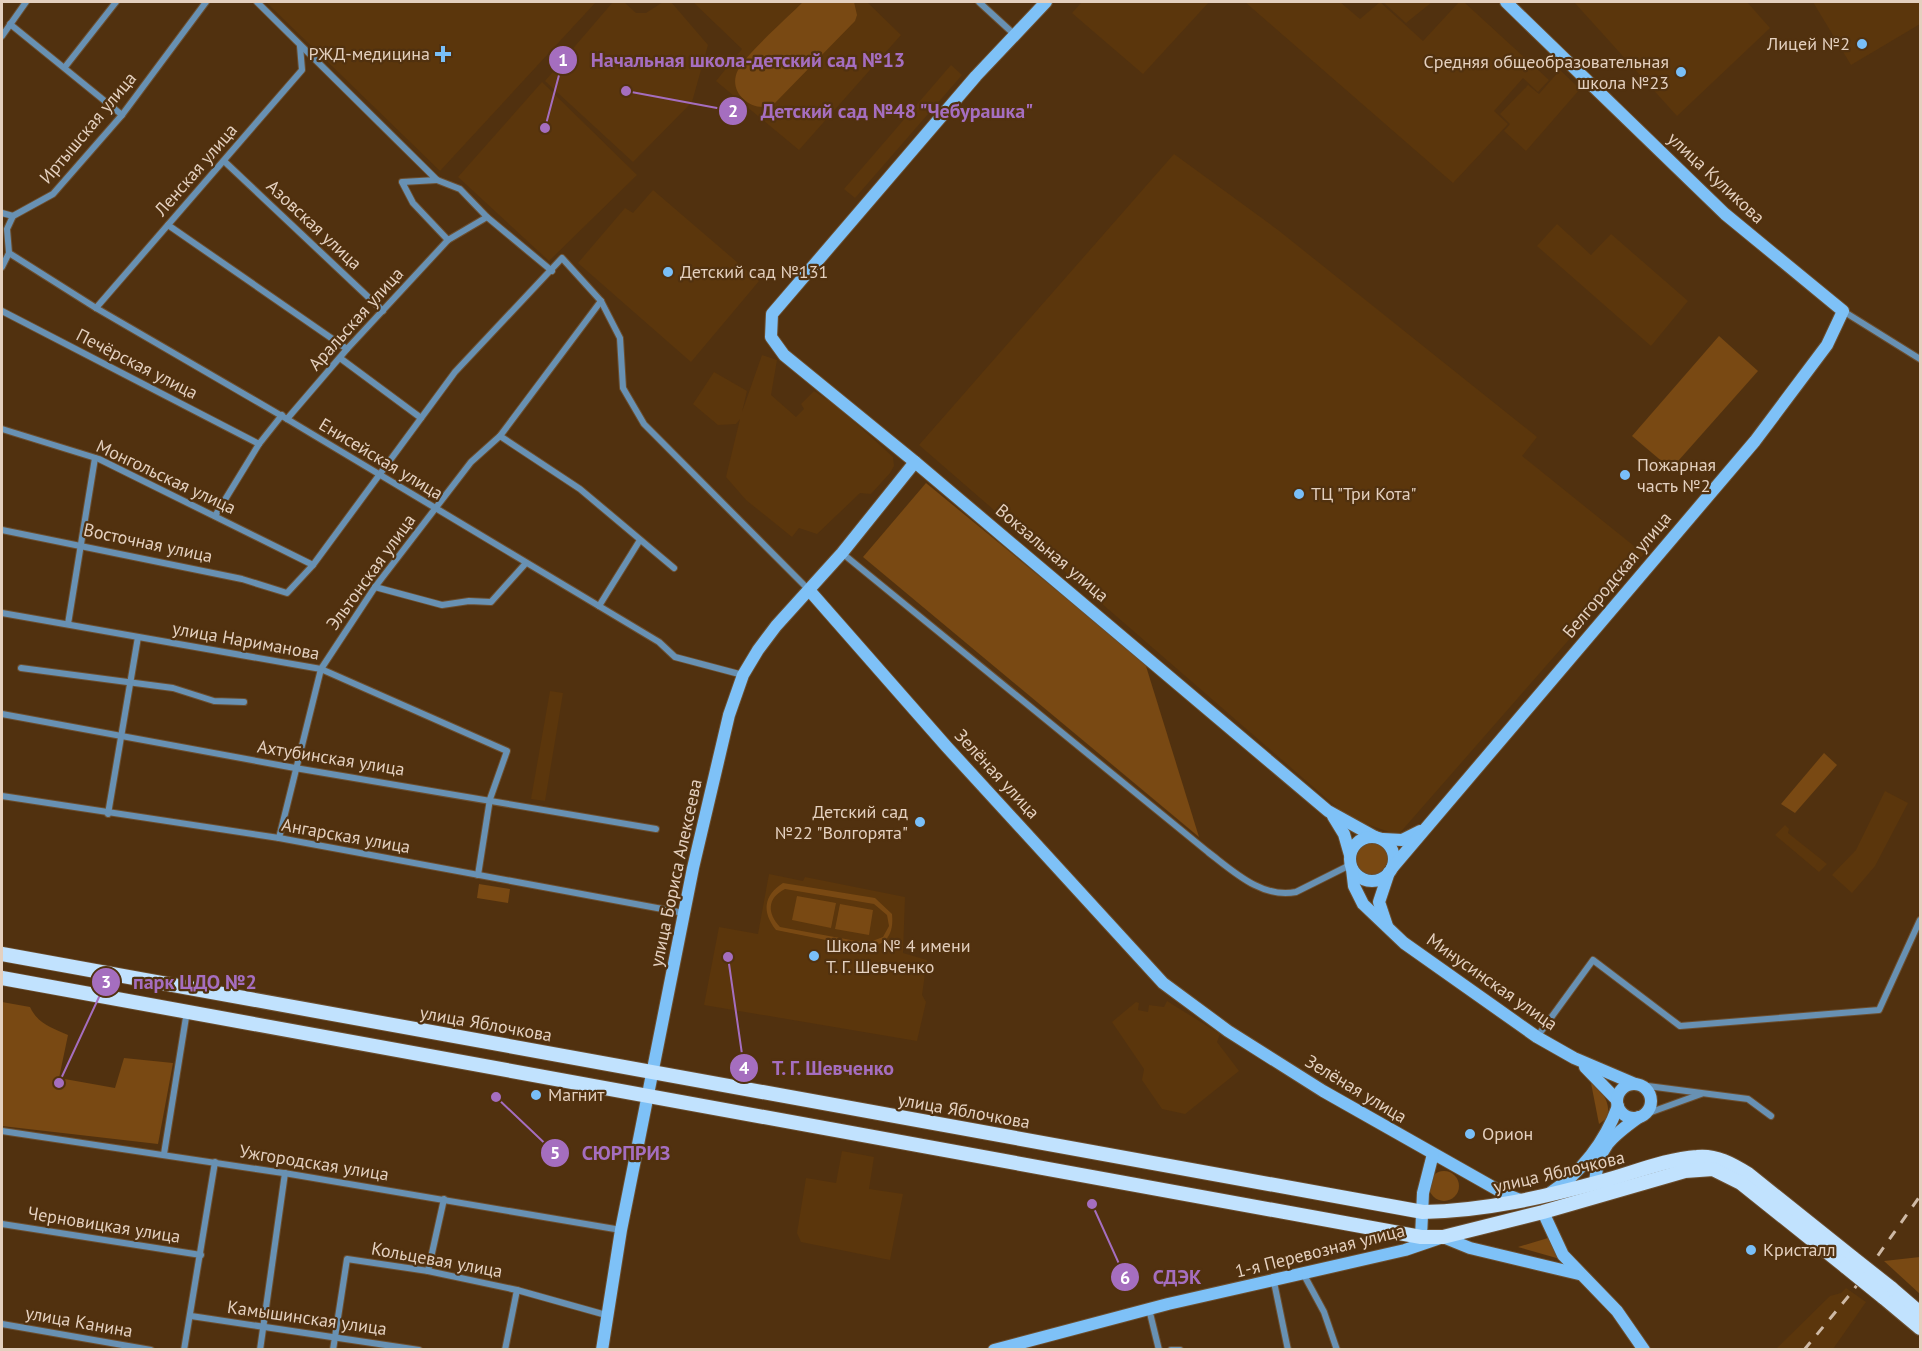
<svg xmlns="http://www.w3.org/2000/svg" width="1922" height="1351" font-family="'PT Sans',sans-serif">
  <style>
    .built { fill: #5b360c }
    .green { fill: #794913; fill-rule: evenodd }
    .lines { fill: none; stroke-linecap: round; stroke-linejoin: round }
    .street-casing { stroke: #6b4e2f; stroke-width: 8 }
    .secondary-casing { stroke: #6b4e2f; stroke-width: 14 }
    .primary-casing { stroke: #6b4e2f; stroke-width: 16 }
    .street { stroke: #6891b3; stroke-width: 6 }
    .secondary { stroke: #7ec1f7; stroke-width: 12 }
    .primary { stroke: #c1e2fe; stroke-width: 14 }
    .rail { stroke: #ceb9a5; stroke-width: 3; stroke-dasharray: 10 10; stroke-linecap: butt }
    .primary-bridge-casing { stroke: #6b4e2f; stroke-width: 16; stroke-linecap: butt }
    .primary-bridge { stroke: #c1e2fe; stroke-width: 14 }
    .poi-dot { fill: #79bff8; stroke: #51310f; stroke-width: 2 }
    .labels { text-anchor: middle; stroke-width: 4.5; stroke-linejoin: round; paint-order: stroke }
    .poi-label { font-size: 18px; fill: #e4d0bf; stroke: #51310f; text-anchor: start }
    .street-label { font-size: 18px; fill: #e4d0bf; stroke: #51310f }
    .leader { fill: none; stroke: #a56ebf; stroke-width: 2 }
    .callout-dot { fill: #a56ebf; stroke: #51310f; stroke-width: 2 }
    .mark-label { font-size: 18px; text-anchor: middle; font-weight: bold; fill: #fff }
    .callout-label { font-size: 20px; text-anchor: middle; font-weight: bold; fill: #a56ebf; stroke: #51310f; stroke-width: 4.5; stroke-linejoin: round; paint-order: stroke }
  </style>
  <rect width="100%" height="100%" fill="#51310f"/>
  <g class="built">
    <polygon points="266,2 596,2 440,171"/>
    <polygon points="613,2 624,2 636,13 646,13 663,2 671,2 708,45 692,102 633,162 545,81"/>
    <polygon points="693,2 867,2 901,35 799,150 716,81 742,49"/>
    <polygon points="1082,2 1209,2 1143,74 1072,13"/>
    <polygon points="1245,2 1340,2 1360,19 1380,2 1423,41 1459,2 1464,2 1549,80 1538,92 1523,78 1494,111 1508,124 1453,183"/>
    <polygon points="1383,2 1432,2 1406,23"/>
    <polygon points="1574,2 1747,2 1770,28 1677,116"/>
    <polygon points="1813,2 1920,2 1920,24 1851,65"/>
    <polygon points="951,65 962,75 855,198 844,189"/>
    <polygon points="1560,70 1580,89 1526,151 1504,131 1510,124 1500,114 1528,85 1539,94"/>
    <polygon points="542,82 637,175 549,261 458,177"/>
    <polygon points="1174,154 1278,230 1537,437 1522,456 1644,554 1398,835 1349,818 919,445"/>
    <polygon points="653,190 759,281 691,362 578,263 625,208 633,213"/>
    <polygon points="1557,224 1591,255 1611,234 1688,301 1651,346 1537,246"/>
    <polygon points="762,355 777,360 771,395 796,417 804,409 801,404 814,391 837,406 893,457 894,466 890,473 871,494 860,493 817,534 799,528 792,537 746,500 726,477 740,419 736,424 718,425 693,404 714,372 747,391 742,412"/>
    <polygon points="550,691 563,693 545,801 531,799"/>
    <polygon points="1885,791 1908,803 1875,866 1852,893 1832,875 1856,850"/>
    <polygon points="1785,825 1789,829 1788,833 1827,864 1819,872 1775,835"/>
    <polygon points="769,874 803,881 805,877 905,897 903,953 927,960 922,995 926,1002 917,1041 704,1005 719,927 758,934"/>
    <polygon points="1167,1001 1220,1034 1217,1042 1239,1071 1185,1114 1162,1109 1142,1080 1144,1069 1112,1022 1136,1002 1139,1003 1138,1010 1148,1012 1149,1005 1164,1007"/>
    <polygon points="842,1151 874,1157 869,1189 903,1194 890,1260 801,1242 797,1233 806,1178 836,1183"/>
    <polygon points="1846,1288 1866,1302 1833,1349 1776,1349 1830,1296 1841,1293"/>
  </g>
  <g class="green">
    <path d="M803 2H854L857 15 855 21 774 104C754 115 726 93 738 70 746 54 788 17 803 2Z"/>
    <polygon points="1719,336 1758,371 1671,469 1632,436"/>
    <polygon points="926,483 1145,663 1199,837 863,557"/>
    <polygon points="1824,753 1837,765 1795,813 1781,804"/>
    <circle cx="1372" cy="859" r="16"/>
    <path d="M783 883 875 898 892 914C894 934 887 945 866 948L776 930C762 912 763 896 783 883ZM785 889 874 904 887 915 889 926 883 937 867 943 780 927C767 913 767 898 785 889Z"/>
    <polygon points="479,884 510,889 508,903 477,898"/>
    <polygon points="797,896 836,903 831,928 792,920"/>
    <polygon points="840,904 873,910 869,935 835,929"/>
    <path d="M2 1002 30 1007C38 1024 52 1028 68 1035L59 1078 115 1088 124 1058 173 1063 158 1144 2 1126Z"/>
    <path d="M1591 1083C1603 1091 1611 1103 1607 1118L1599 1124Z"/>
    <circle cx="1444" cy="1186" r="15"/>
    <polygon points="1548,1238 1560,1259 1518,1247"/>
    <polygon points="1920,1257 1920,1294 1884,1261"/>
  </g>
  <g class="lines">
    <defs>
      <g id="street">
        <polyline points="257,2 437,180 402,182 413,203 448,240 487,217 552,271"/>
        <polyline points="979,2 1015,35"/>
        <polyline points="10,24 122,115"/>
        <polyline points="2,36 26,2"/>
        <polyline points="65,67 116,2"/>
        <polyline points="224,161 383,311"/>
        <polyline points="437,180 460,189 487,217"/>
        <polyline points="2,213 13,216"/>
        <polyline points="168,225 347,349"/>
        <polyline points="9,253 96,308 287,419 659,642 675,657 743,675"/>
        <polyline points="2,267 9,253 7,229 13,216 53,194 122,115 206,2"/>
        <polyline points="96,308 302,70 300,46"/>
        <polyline points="2,311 259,444"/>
        <polyline points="1843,311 1920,359"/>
        <polyline points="340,358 421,418"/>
        <polyline points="287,419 347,349 448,240"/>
        <polyline points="2,429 99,459 313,565"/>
        <polyline points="500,436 580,489 674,568"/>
        <polyline points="215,516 259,444 282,415"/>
        <polyline points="2,530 242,579 287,593 313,565 455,372 562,258 601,301 620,338 623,388 644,424 808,589"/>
        <path d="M842 553 1208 852C1233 871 1262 899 1296 892L1350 865"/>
        <polyline points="375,587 442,605 469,601 491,602 526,563"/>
        <polyline points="599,606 640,540"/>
        <polyline points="2,613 321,669 507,751 490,799 478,875"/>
        <polyline points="68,624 95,458"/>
        <polyline points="21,668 173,688 214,701 244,702"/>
        <polyline points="2,714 295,768 656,829"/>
        <polyline points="2,796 279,838 684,913"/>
        <polyline points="108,814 138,637"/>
        <polyline points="279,838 321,669 375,587 471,462 500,436 601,301"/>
        <polyline points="1537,1037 1593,960 1680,1026 1879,1010 1920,920"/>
        <polyline points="1640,1085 1748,1099 1771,1116"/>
        <polyline points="1643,1115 1701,1094"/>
        <polyline points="2,1131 290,1174 621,1230"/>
        <polyline points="164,1154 187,1011"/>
        <polyline points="2,1224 201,1255"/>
        <polyline points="428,1271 444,1199"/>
        <polyline points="1304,1275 1324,1312 1337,1350"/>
        <polyline points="1274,1282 1288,1350"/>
        <polyline points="517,1290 606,1315"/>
        <polyline points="1149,1309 1159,1350"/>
        <polyline points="191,1316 419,1350"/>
        <polyline points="2,1324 151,1350"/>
        <polyline points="184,1350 215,1162"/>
        <polyline points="260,1350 285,1173"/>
        <polyline points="333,1350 347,1259 428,1271 517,1290 505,1350"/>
        <polyline points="1171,1350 1180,1350"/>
      </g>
      <g id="secondary">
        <polyline points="1046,2 976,76 772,314 771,337 784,355 915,462 1328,811 1375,837"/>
        <polyline points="809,590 946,746 1163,983 1228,1031 1323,1091 1505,1194 1523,1201"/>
        <polyline points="1333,816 1344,834 1350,855"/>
        <circle cx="1372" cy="859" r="22"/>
        <polyline points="1383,839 1402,840 1420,831"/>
        <polyline points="1392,868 1755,441 1827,345 1843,311 1725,214 1506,2"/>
        <polyline points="1352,869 1354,886 1363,904 1404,943 1537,1037 1574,1058 1635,1084"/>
        <polyline points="1387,926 1379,902 1389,872"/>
        <polyline points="1585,1067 1617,1100"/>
        <circle cx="1634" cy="1101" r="17"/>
        <path d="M1595 1183C1598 1147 1611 1137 1639 1117"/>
        <path d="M1550 1193C1581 1173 1605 1142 1618 1106"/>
        <polyline points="1543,1212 1563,1255 1617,1311 1644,1350"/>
        <polyline points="1421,1237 1423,1193 1433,1154"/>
        <polyline points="602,1350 621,1230 693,868 729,715 743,675 758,650 776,626 842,553 915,462"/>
        <polyline points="994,1350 1168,1304 1405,1250 1443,1237 1470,1248 1579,1274"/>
      </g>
      <g id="primary">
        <path d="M2 954 1423 1212C1485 1211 1544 1197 1603 1181 1633 1173 1666 1159 1697 1157 1716 1155 1732 1164 1748 1174L1853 1258"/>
        <polyline points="2,978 1421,1237 1443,1237 1543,1212 1685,1171 1713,1169 1741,1183 1846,1267"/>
        <polyline points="1891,1288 1920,1313"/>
        <polyline points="1883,1297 1920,1328"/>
      </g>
    </defs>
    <use href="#street" class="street-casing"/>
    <use href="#secondary" class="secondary-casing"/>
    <use href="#primary" class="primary-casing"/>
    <use href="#street" class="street"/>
    <use href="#secondary" class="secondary"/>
    <use href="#primary" class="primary"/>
    <polyline class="rail" points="1804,1350 1852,1292 1920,1196"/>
    <defs>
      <g id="primary-bridge">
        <polyline points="1853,1258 1891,1288"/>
        <polyline points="1846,1267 1883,1297"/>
      </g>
    </defs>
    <use href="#primary-bridge" class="primary-bridge-casing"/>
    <use href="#primary-bridge" class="primary-bridge"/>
  </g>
  <g class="poi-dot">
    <circle cx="1862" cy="44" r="6"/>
    <path d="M440 45h6v6h6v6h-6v6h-6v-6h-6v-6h6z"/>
    <circle cx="1681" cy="72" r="6"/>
    <circle cx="668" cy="272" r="6"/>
    <circle cx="1625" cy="475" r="6"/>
    <circle cx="1299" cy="494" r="6"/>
    <circle cx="920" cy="822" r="6"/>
    <circle cx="814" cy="956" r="6"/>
    <circle cx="536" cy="1095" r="6"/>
    <circle cx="1470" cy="1134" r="6"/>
    <circle cx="1751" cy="1250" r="6"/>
  </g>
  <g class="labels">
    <g class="poi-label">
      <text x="1850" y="50" text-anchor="end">Лицей №2</text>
      <text x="430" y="60" text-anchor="end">РЖД-медицина</text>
      <text x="1669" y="68" text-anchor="end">Средняя общеобразовательная<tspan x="1669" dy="21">школа №23</tspan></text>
      <text x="680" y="278">Детский сад №131</text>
      <text x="1637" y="471">Пожарная<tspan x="1637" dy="21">часть №2</tspan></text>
      <text x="1311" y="500">ТЦ "Три Кота"</text>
      <text x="908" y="818" text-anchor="end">Детский сад<tspan x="908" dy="21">№22 "Волгорята"</tspan></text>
      <text x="826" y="952">Школа № 4 имени<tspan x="826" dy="21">Т. Г. Шевченко</tspan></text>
      <text x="548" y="1101">Магнит</text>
      <text x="1482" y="1140">Орион</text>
      <text x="1763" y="1256">Кристалл</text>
    </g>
    <g class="street-label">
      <text transform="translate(88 128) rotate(-50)" y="6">Иртышская улица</text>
      <text transform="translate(196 170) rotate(-49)" y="6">Ленская улица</text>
      <text transform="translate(1716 178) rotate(43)" y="6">улица Куликова</text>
      <text transform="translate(314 225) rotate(43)" y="6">Азовская улица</text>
      <text transform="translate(356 319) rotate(-48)" y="6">Аральская улица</text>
      <text transform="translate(137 364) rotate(27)" y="6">Печёрская улица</text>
      <text transform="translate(381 459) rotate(31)" y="6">Енисейская улица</text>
      <text transform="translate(166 477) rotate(25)" y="6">Монгольская улица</text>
      <text transform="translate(148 543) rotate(12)" y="6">Восточная улица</text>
      <text transform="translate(1052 553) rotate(40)" y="6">Вокзальная улица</text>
      <text transform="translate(371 572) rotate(-54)" y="6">Эльтонская улица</text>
      <text transform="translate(1617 575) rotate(-50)" y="6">Белгородская улица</text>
      <text transform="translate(246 641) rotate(10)" y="6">улица Нариманова</text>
      <text transform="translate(331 758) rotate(9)" y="6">Ахтубинская улица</text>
      <text transform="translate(997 774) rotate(47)" y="6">Зелёная улица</text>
      <text transform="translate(346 836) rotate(10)" y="6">Ангарская улица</text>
      <text transform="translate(676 873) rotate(-78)" y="6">улица Бориса Алексеева</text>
      <text transform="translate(1492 982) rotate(35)" y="6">Минусинская улица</text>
      <text transform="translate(486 1024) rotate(10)" y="6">улица Яблочкова</text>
      <text transform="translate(1356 1089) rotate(31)" y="6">Зелёная улица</text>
      <text transform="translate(964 1111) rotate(10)" y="6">улица Яблочкова</text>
      <text transform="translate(314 1163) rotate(9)" y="6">Ужгородская улица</text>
      <text transform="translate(1559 1172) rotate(-13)" y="6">улица Яблочкова</text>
      <text transform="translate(104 1225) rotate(9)" y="6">Черновицкая улица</text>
      <text transform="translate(1320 1251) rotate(-14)" y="6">1-я Перевозная улица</text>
      <text transform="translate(437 1260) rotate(10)" y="6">Кольцевая улица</text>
      <text transform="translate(307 1318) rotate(8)" y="6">Камышинская улица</text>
      <text transform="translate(79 1322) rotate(10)" y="6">улица Канина</text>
    </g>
  </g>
  <path class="leader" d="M545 128L563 60M626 91L733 111M59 1083L106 982M728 957L744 1068M496 1097L555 1153M1092 1204L1125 1277"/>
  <g class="callout-dot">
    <circle cx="545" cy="128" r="6"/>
    <circle cx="626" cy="91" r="6"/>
    <circle cx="59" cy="1083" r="6"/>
    <circle cx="728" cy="957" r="6"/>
    <circle cx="496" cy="1097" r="6"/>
    <circle cx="1092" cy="1204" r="6"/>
    <circle cx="563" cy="60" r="15"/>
    <circle cx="733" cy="111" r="15"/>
    <circle cx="106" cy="982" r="15"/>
    <circle cx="744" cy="1068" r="15"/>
    <circle cx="555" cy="1153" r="15"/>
    <circle cx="1125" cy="1277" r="15"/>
  </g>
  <g class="mark-label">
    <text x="563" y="66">1</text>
    <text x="733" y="117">2</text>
    <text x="106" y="988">3</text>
    <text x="744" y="1074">4</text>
    <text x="555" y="1159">5</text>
    <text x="1125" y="1284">6</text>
  </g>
  <g class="callout-label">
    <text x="748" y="67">Начальная школа-детский сад №13</text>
    <text x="897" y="118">Детский сад №48 "Чебурашка"</text>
    <text x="195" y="989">парк ЦДО №2</text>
    <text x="833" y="1075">Т. Г. Шевченко</text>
    <text x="626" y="1160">СЮРПРИЗ</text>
    <text x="1177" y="1284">СДЭК</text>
  </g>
  <rect width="1922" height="1351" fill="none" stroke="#e4d0bf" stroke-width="6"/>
</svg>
